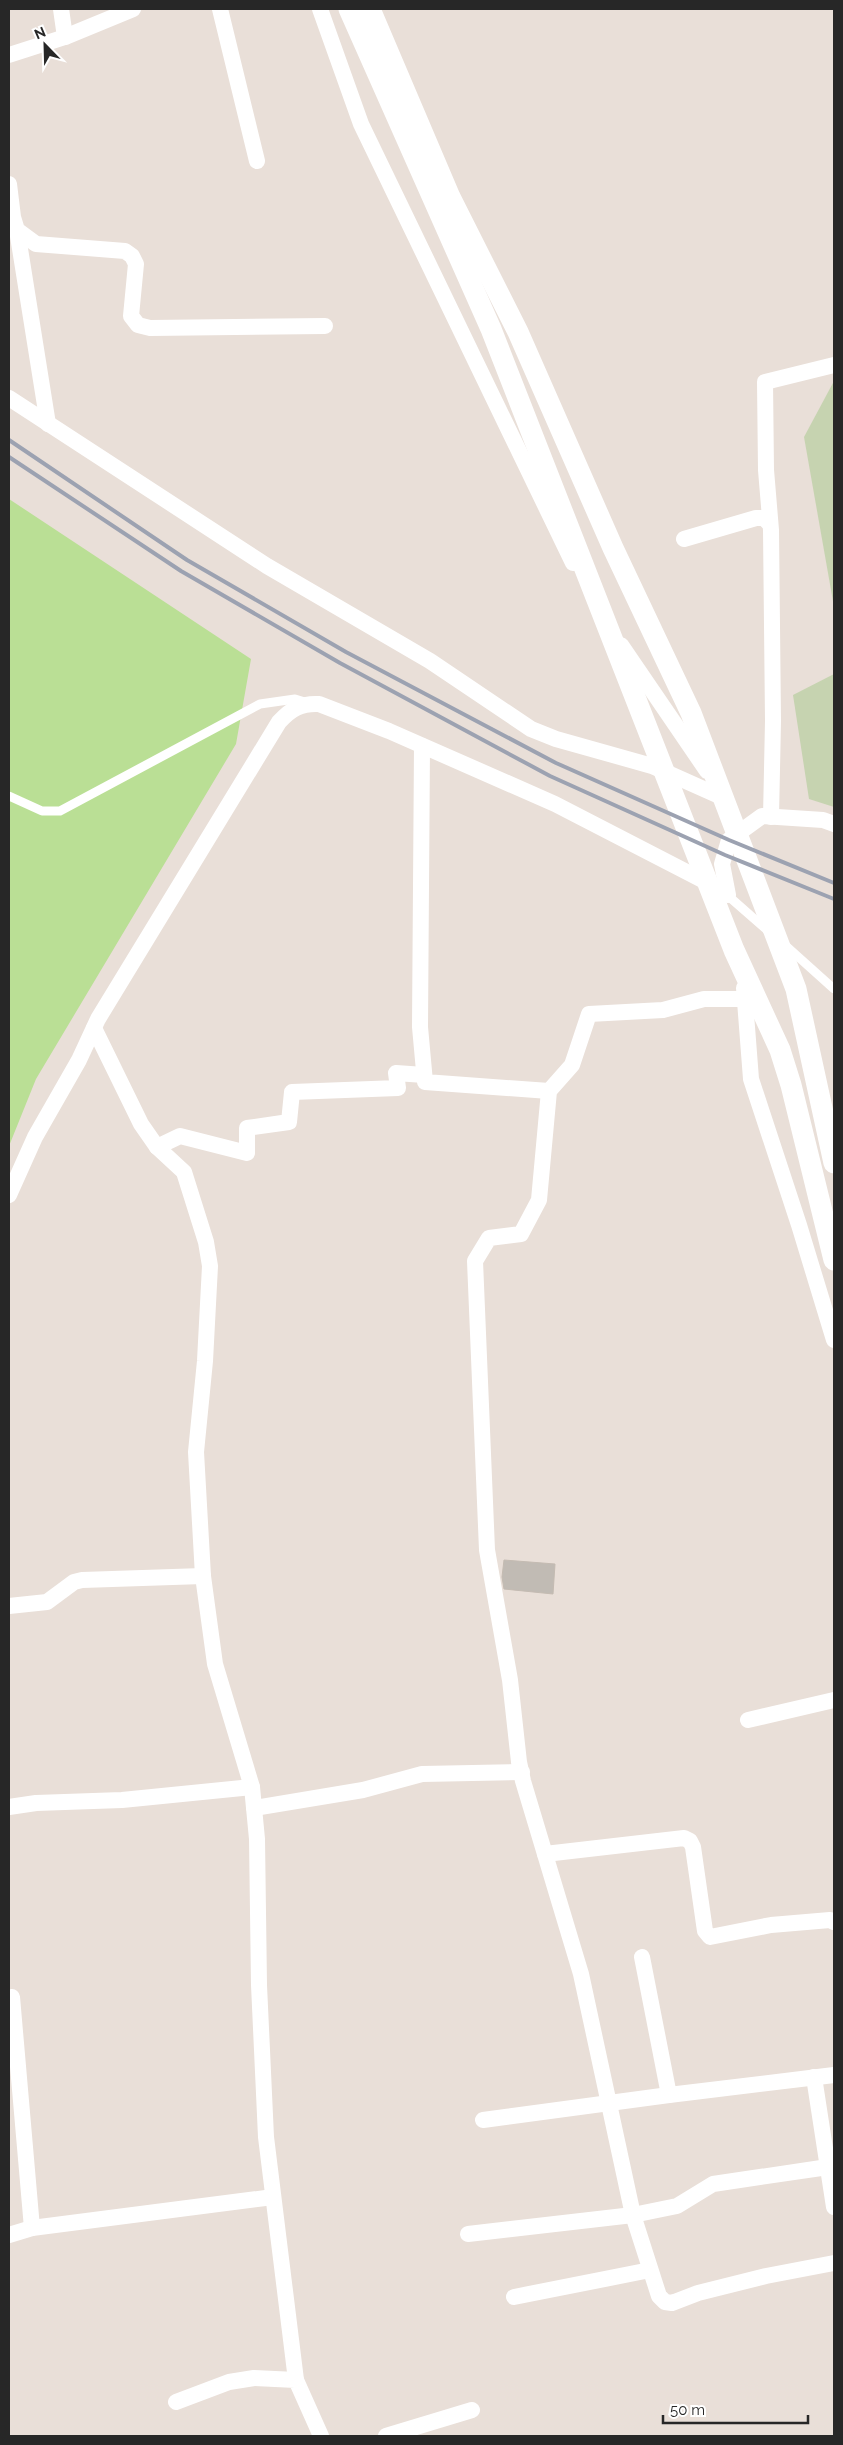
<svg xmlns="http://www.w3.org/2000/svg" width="843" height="2445" font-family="Raleway,sans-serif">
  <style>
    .green { fill: #badf95 }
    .cemetery { fill: #c6d3b0 }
    .building { fill: #c1bbb4; stroke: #c4bbb2 }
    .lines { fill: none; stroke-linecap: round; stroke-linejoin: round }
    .service { stroke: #fff; stroke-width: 9 }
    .minor { stroke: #fff; stroke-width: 16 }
    .tertiary { stroke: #fff; stroke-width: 21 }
    .rail { stroke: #9ca2b1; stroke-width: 4 }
  </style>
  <rect width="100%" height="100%" fill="#e9dfd8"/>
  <polygon class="green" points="9,499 251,659 236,744 36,1079 9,1146"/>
  <g class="cemetery">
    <polygon points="834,381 834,607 804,437"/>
    <polygon points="834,674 834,807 809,799 793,695"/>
  </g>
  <polygon class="building" points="504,1560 555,1564 553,1594 504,1589 502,1577"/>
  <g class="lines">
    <g class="service">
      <polyline points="9,796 42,811 60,811 260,704 295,699 308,703"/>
      <polyline points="726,894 767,930"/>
      <polyline points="785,945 834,989"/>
    </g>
    <g class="minor">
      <polyline points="61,9 65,37"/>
      <polyline points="220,9 257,161"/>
      <polyline points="320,9 361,124 573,563"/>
      <polyline points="9,55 65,37 133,9"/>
      <polyline points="9,184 13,217 17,230 36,244 125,251 132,256 136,264 131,316 138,325 150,328 325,326"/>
      <polyline points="14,230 17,230 48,424"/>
      <polyline points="9,398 267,566 430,661 531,729 556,739 652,766 726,799"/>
      <polyline points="684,539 756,518 764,518 769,523"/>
      <polyline points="621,645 707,771"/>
      <polyline points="422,746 420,1027 425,1082 549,1091"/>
      <polyline points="771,817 773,721 771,530 766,470 765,382 834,365"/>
      <polyline points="728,895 722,864 729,840 762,816 823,820 834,824"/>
      <polyline points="744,988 751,1079 799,1225 834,1340"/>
      <polyline points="745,999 704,999 663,1010 589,1014 572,1065 549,1091 539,1200 521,1234 489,1238 475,1261 487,1550 510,1680 519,1762 523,1781 581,1974 633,2215 659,2296 665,2302 672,2303 698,2293 766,2276 834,2263"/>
      <polyline points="94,1028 141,1124 157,1147 184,1172 206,1242 210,1266 205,1361 196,1452 203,1576 215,1664 252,1787 257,1839 259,1985 266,2137 296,2380"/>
      <polyline points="157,1147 180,1136 247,1153 247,1128 289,1122 292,1092 398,1088 396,1073 424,1075"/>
      <path d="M9 1195 35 1137 79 1060 98 1019 279 722C291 709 301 703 319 704L389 731 555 804 712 885"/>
      <polyline points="9,1606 47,1602 74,1582 82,1580 203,1576"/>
      <polyline points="748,1720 834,1700"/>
      <polyline points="9,1807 36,1803 122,1800 252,1787"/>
      <polyline points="254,1808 363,1790 422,1774 522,1772"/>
      <polyline points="545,1854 684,1838 690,1841 693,1847 705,1931 710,1937 771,1925 830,1920 834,1922"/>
      <polyline points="642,1957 669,2095"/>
      <polyline points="12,1997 32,2228 273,2197"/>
      <polyline points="814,2077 834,2207"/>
      <polyline points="483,2120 669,2095 834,2075"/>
      <polyline points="468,2234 633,2215 677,2206 713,2184 828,2167"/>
      <polyline points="9,2235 32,2228"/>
      <polyline points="514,2297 650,2270"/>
      <polyline points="176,2402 229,2382 254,2378 296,2380 321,2436"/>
      <polyline points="386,2436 472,2410"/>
    </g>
    <g class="tertiary">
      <polyline points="349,9 491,329 734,950 780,1050 791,1085 834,1260"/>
      <polyline points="370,9 450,197 518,332 613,548 691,713 796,989 834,1163"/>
    </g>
    <g class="rail">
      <polyline points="9,440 187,560 346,652 556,763 729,840 834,883"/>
      <polyline points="9,457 181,571 340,663 550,776 725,855 834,899"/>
    </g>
  </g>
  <rect width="843" height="2445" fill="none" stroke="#272727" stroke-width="20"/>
  <g transform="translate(45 45) rotate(337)" stroke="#ffffff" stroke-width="4" paint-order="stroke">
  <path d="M0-4L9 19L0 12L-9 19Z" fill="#272727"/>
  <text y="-8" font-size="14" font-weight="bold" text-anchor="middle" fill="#272727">N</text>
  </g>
  <path d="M663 2415v8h145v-8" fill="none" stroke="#272727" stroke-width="2.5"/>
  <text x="670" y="2415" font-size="15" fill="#272727" stroke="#ffffff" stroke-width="4" paint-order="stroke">50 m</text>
</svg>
